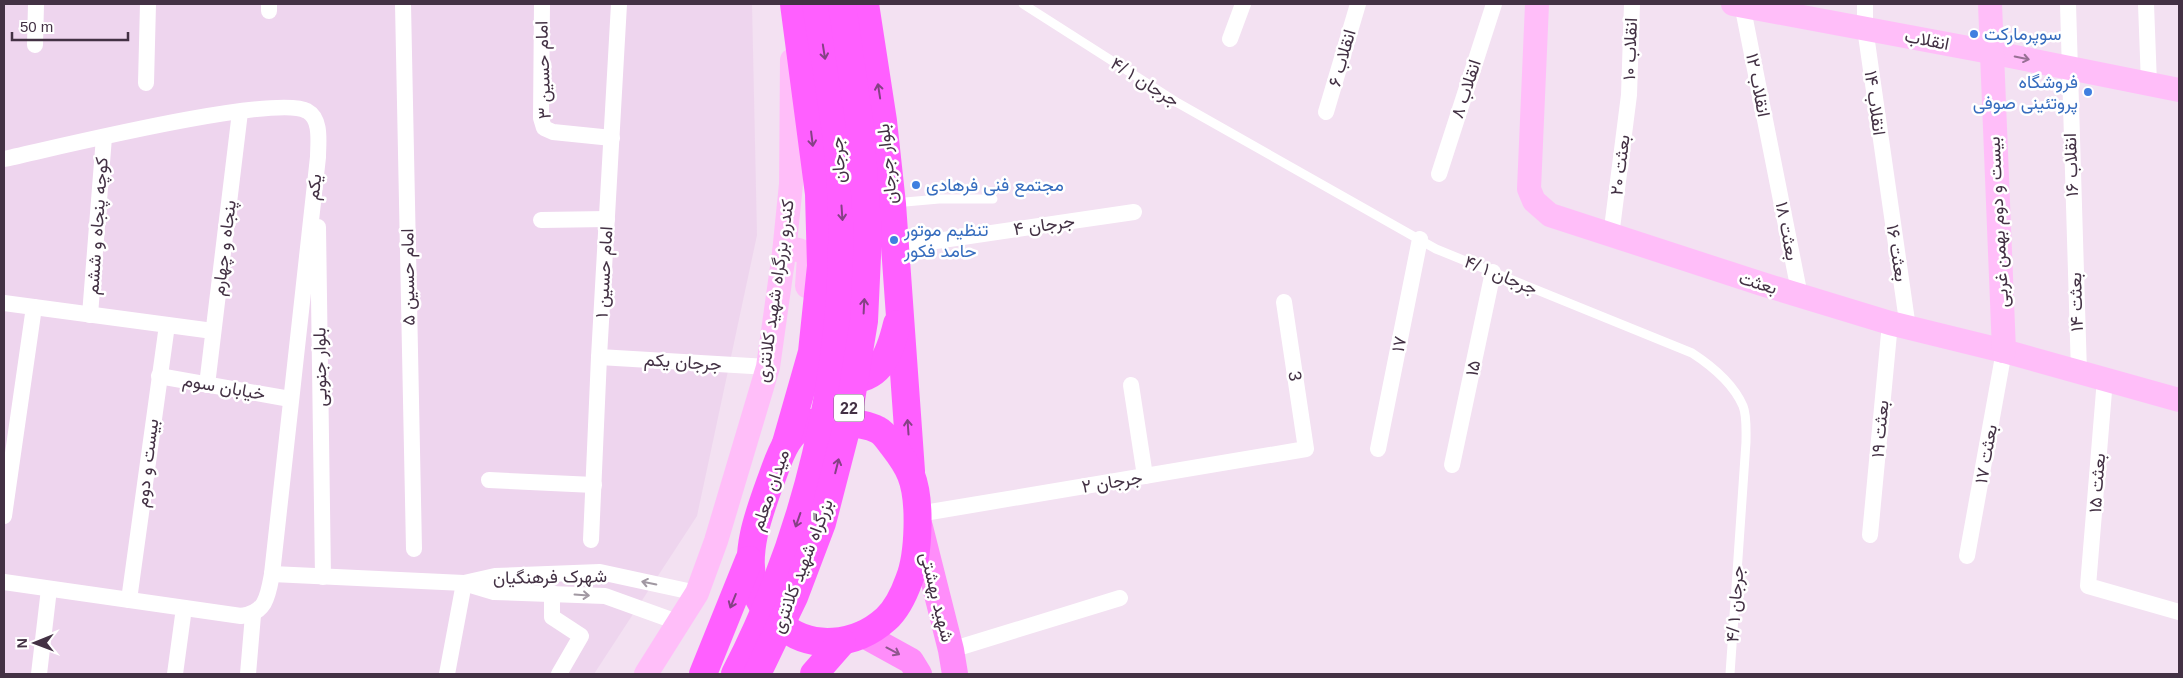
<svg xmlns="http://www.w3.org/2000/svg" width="2183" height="678" font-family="Helvetica,Vazirmatn,sans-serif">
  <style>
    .residential { fill: #eed5ee }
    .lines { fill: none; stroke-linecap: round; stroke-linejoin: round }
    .lane { stroke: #fff; stroke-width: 9 }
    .street { stroke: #fff; stroke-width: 16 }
    .secondary { stroke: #ffbef9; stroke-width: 24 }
    .primary { stroke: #ff8dfa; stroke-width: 26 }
    .highway { stroke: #ff5fff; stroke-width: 28 }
    .oneway { stroke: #854185 }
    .oneway2 { stroke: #987095 }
    .oneway3 { stroke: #a198a2 }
    .oneway4 { stroke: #8e568d }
    .shop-dot { fill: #3f7fe0; stroke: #fff; stroke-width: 2 }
    .labels { text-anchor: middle; stroke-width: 5; stroke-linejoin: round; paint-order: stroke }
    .shield { fill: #fff; stroke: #7b6f7c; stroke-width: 1 }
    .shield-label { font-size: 16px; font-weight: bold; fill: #433144 }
    .shop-label { font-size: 18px; fill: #366cbe; stroke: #fff; text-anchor: start }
    .street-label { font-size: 18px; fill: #433144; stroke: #fff }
  </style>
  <rect width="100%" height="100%" fill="#f3e1f2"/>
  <polygon class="residential" points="4,4 752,4 757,235 697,516 594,674 4,674"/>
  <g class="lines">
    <g class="lane">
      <path d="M1023 4 1178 103 1436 249 1692 353C1712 366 1733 383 1743 406 1747 416 1746 431 1746 442L1730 674"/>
      <polyline points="894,203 939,199 993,199"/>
    </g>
    <g class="street">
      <polyline points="269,4 269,11"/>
      <polyline points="403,4 414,549"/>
      <polyline points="542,4 541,118 544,128 553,132 612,138"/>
      <polyline points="1742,4 1800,296"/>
      <polyline points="1865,4 1865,28 1908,328"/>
      <polyline points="2068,4 2079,373"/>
      <polyline points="2146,4 2149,84"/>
      <polyline points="1230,39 1243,4"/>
      <polyline points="35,45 36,4"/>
      <polyline points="146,83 148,4"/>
      <polyline points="1326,112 1358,4"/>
      <path d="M4 159C51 149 276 93 307 111 322 119 318 143 318 157L272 574C268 596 266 613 241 616L4 582"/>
      <polyline points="1439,174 1494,4"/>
      <polyline points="541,220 607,219"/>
      <polyline points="318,227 323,577"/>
      <polyline points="1611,236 1629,95 1632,4"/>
      <polyline points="895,247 1134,212"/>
      <polyline points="4,303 213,331"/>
      <polyline points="90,315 104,137"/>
      <polyline points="599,357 768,367"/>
      <polyline points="159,376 290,399"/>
      <polyline points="2105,379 2088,586 2179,612"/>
      <polyline points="207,385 240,112"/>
      <polyline points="1131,385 1145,476"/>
      <polyline points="1378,449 1420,239"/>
      <polyline points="1452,465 1493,272"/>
      <polyline points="489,480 594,485"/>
      <polyline points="918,514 1306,449 1284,302"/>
      <polyline points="4,516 34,307"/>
      <polyline points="1870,535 1890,323"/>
      <polyline points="591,540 599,357 619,4"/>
      <polyline points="1967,556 2004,351"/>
      <polyline points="272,574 464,583 494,592 605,596 680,623"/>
      <polyline points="464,583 495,576 600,572 697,593"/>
      <polyline points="552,593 552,617 581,636 559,674"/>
      <polyline points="129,600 167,325"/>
      <polyline points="951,650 1120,598"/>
      <polyline points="39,674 49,589"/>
      <polyline points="175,674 184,608"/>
      <polyline points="248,674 253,615"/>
      <polyline points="447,674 464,583"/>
    </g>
    <g class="secondary">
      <polyline points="1537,4 1529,189 1534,201 1550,215 1762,284 1890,323 2004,351 2179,400"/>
      <polyline points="1733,4 1990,52 2179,90"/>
      <polyline points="1990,4 2004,351"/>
      <path d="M784 253C795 248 800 248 809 257L807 286"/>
      <polyline points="646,674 697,593 716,541 768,367 784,253 791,184 792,60"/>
    </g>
    <g class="primary">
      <polyline points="920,527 951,650 955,674"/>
      <polyline points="862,634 911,661 919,674"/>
    </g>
    <g class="highway">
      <polyline points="865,4 883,121 892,204 911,471"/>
      <path d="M841 379C879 383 889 357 897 324"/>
      <path d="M833 421C848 423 865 423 878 430 884 433 889 441 893 446 900 455 907 465 911 475 921 500 919 555 909 580 904 594 897 609 886 619 856 646 810 651 780 624 768 613 759 603 754 587 744 552 759 513 771 480 779 459 786 430 811 423 818 422 826 422 833 421Z"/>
      <polyline points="786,443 812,352 821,266 819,194 794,4"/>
      <polyline points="703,674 749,560"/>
      <path d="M735 674C806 536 844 378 842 222 842 149 827 76 816 4"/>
      <polyline points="757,674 794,597 822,523 846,430 864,321 868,235 860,127 842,4"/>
      <polyline points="814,674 842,642"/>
    </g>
  </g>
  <defs><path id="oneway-shaft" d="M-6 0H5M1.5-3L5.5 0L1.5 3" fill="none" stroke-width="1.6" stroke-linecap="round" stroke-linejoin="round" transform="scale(1.25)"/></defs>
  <g class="oneway">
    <use href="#oneway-shaft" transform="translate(824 52) rotate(81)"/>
    <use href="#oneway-shaft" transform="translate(879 91) rotate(-99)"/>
    <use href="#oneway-shaft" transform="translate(812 139) rotate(83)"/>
    <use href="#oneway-shaft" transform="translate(842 213) rotate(86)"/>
    <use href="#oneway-shaft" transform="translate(864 306) rotate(-87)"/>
    <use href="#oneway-shaft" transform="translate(908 427) rotate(-94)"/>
    <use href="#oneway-shaft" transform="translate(837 466) rotate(-76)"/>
    <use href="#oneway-shaft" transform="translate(798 520) rotate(109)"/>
    <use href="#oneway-shaft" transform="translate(733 601) rotate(112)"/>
  </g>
  <use class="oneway2" href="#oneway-shaft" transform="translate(2022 58) rotate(12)"/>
  <g class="oneway3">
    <use href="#oneway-shaft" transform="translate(649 583) rotate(-168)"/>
    <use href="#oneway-shaft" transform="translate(582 595) rotate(4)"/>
  </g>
  <use class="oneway4" href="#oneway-shaft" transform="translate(893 651) rotate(28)"/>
  <g class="shop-dot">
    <circle cx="1974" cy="34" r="5"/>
    <circle cx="2088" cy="92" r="5"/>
    <circle cx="916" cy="185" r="5"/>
    <circle cx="894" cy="240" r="5"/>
  </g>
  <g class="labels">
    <rect class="shield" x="834" y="394.5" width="30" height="27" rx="4"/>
    <g class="shield-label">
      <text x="849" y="414">22</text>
    </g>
    <g class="shop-label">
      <text x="1984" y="40">سوپرمارکت</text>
      <text x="2078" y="88" text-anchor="end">فروشگاه<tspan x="2078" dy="21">پروتئینی صوفی</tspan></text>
      <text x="926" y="191">مجتمع فنی فرهادی</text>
      <text x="904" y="236">تنظیم موتور<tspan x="904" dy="21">حامد فکور</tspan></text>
    </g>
    <g class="street-label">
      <text transform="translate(1927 40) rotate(11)" y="6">انقلاب</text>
      <text transform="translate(1630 49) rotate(-88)" y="6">۱۰ انقلاب</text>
      <text transform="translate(1342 58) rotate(-74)" y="6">۶ انقلاب</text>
      <text transform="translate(543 70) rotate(-92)" y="6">امام حسین ۳</text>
      <text transform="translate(1145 82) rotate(32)" y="6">جرجان ۱ /۴</text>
      <text transform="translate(1758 85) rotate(79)" y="6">۱۲ انقلاب</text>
      <text transform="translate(1466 89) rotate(-72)" y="6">۸ انقلاب</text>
      <text transform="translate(1875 103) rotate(82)" y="6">۱۴ انقلاب</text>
      <text transform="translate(838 160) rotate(-94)" y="6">جرجان</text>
      <text transform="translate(887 164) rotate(-96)" y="6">بلوار جرجان</text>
      <text transform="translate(1620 165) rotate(-83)" y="6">۲۰ بعثت</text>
      <text transform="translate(2071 165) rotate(-92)" y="6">انقلاب ۱۶</text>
      <text transform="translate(314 187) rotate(-83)" y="6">یکم</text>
      <text transform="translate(1998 222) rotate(-93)" y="6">بیست و دوم بهمن غربی</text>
      <text transform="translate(1044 225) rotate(-8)" y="6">۴ جرجان</text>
      <text transform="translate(97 226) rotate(-86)" y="6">کوچه پنجاه و ششم</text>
      <text transform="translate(1787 231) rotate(79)" y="6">۱۸ بعثت</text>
      <text transform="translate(224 248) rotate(-83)" y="6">پنجاه و چهارم</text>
      <text transform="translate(1897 253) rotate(81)" y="6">۱۶ بعثت</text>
      <text transform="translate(604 272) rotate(-87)" y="6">امام حسین ۱</text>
      <text transform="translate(1501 275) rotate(22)" y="6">جرجان ۱ /۴</text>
      <text transform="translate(408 277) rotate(-91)" y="6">امام حسین ۵</text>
      <text transform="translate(1758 283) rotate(17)" y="6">بعثت</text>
      <text transform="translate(775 291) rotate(-82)" y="6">کندرو بزرگراه شهید کلانتری</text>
      <text transform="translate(2076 302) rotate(-92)" y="6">۱۴ بعثت</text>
      <text transform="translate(1399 344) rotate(-79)" y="6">۱۷</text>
      <text transform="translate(683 362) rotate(4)" y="6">جرجان یکم</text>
      <text transform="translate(320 367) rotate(-91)" y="6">بلوار جنوبی</text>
      <text transform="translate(1473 368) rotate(-78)" y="6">۱۵</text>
      <text transform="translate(1295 376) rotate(81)" y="6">3</text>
      <text transform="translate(224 387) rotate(10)" y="6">خیابان سوم</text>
      <text transform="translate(1880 429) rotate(-85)" y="6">بعثت ۱۹</text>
      <text transform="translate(1986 454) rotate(-80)" y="6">۱۷ بعثت</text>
      <text transform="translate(147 463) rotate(-83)" y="6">بیست و دوم</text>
      <text transform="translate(1112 482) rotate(-9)" y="6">جرجان ۲</text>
      <text transform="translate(2097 483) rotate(-86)" y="6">بعثت ۱۵</text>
      <text transform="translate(770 490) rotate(-71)" y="6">میدان معلم</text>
      <text transform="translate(802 566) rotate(-69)" y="6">بزرگراه شهید کلانتری</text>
      <text transform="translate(550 577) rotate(-1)" y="6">شهرک فرهنگیان</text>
      <text transform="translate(937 597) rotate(76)" y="6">شهید بهشتی</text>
      <text transform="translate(1735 604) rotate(-86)" y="6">جرجان ۱ /۴</text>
    </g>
  </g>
  <rect width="2183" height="678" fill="none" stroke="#433144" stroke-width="10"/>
  <g transform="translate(35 643) rotate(269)" stroke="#ffffff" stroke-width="4" paint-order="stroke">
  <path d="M0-4L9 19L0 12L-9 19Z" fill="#433144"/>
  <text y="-8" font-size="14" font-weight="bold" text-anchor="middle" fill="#433144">N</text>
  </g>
  <path d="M12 32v8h116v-8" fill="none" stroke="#433144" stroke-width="2.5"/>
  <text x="20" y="32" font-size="15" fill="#433144" stroke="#ffffff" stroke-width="4" paint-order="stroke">50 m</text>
</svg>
